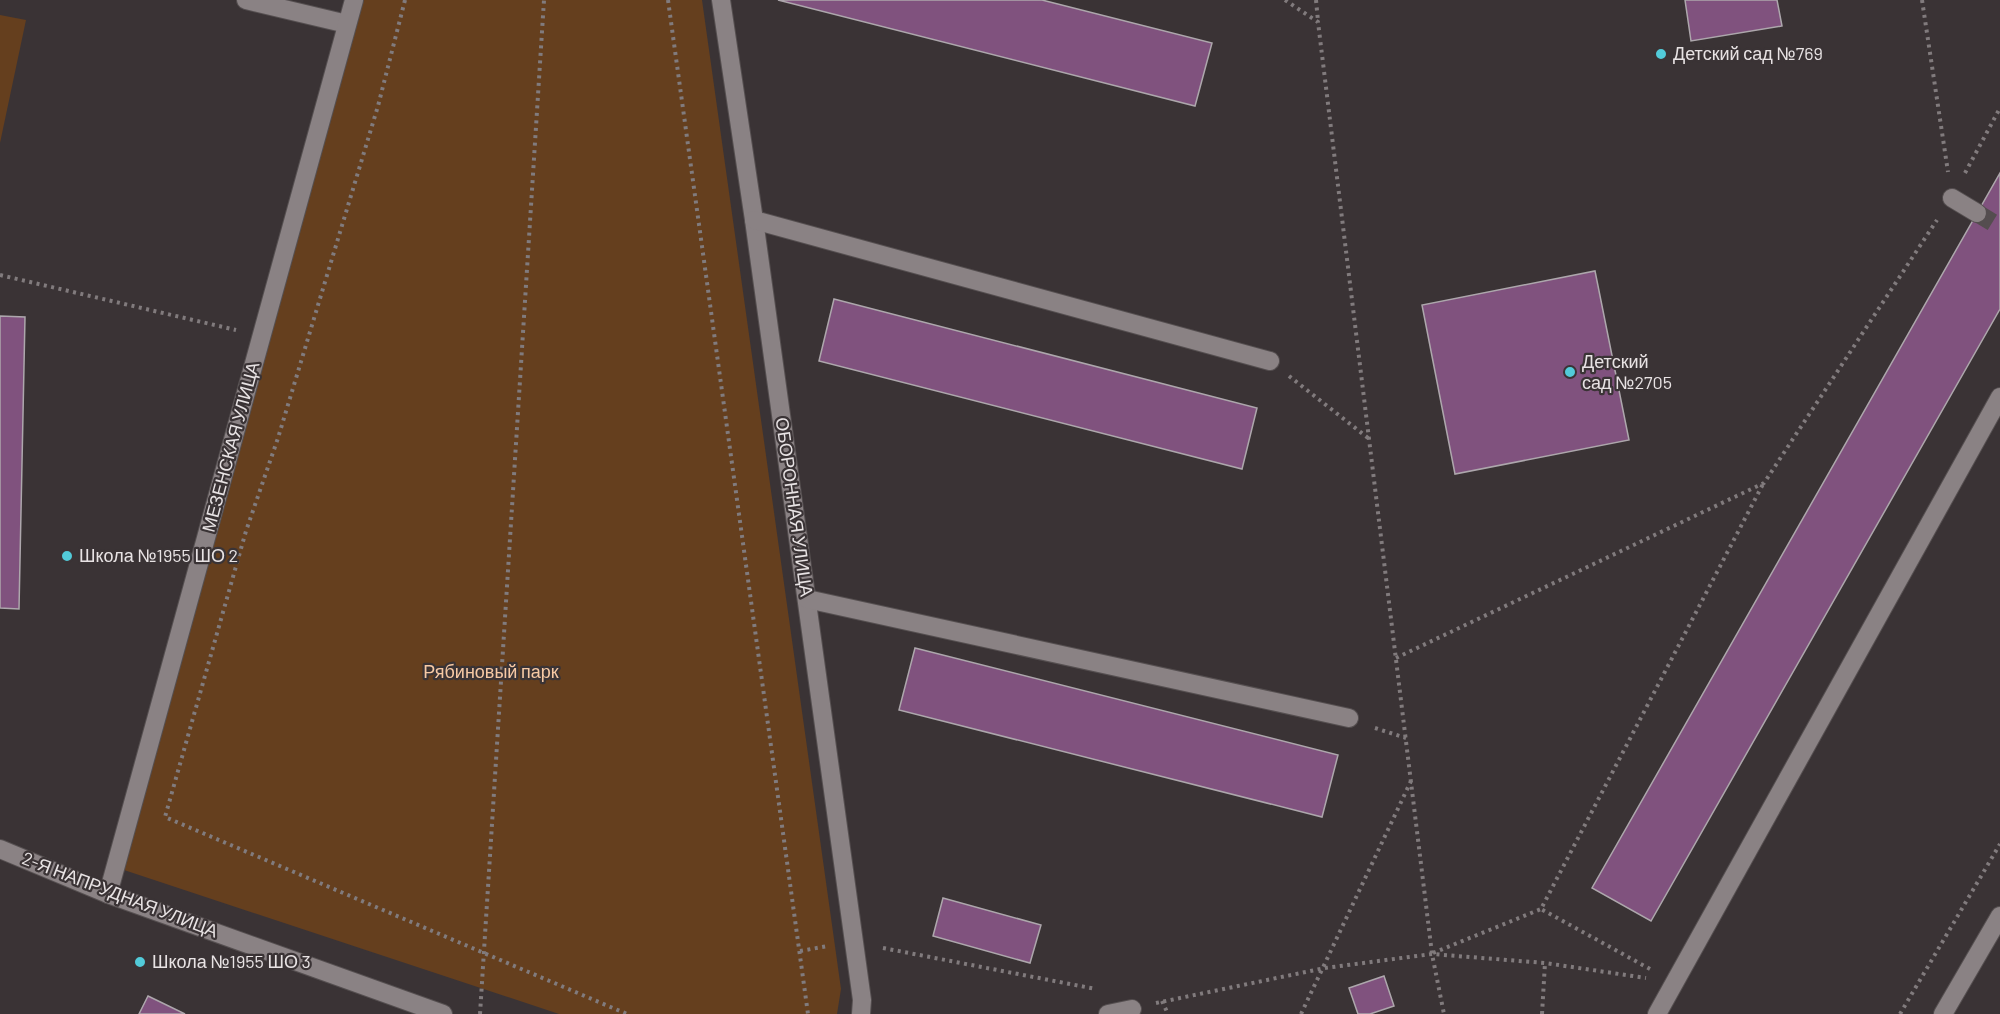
<svg xmlns="http://www.w3.org/2000/svg" width="2000" height="1014" font-family="Barlow,sans-serif">
  <style>
    .green { fill: #653f1e }
    .building { fill: #80527e; stroke: #ada7ac; stroke-width: 1.5 }
    .lines { fill: none; stroke-linecap: round; stroke-linejoin: round }
    .minor-tunnel { stroke: #544d4f; stroke-width: 18; stroke-dasharray: 18 9; stroke-linecap: butt }
    .minor-casing { stroke: #554f50; stroke-width: 20 }
    .path { stroke: #817b7d; stroke-width: 4; stroke-dasharray: 3 4.5; stroke-linecap: butt }
    .minor { stroke: #8a8284; stroke-width: 18 }
    .poi-dot { fill: #52cbd9; stroke: #3a3335; stroke-width: 2 }
    .labels { text-anchor: middle; stroke-width: 4.5; stroke-linejoin: round; paint-order: stroke }
    .poi-label { font-size: 18px; fill: #e8e3e4; stroke: #3a3335; text-anchor: start }
    .street-label { font-size: 18px; fill: #e8e3e4; stroke: #3a3335 }
    .park-label { font-size: 18px; fill: #f7c9a4; stroke: #3a3335 }
  </style>
  <rect width="100%" height="100%" fill="#3a3335"/>
  <g class="green">
    <polygon points="363,0 702,0 841,989 837,1014 559,1014 124,870"/>
    <polygon points="0,15 26,20 0,143"/>
  </g>
  <g class="building">
    <polygon points="778,0 1042,0 1212,43 1195,106"/>
    <polygon points="1685,0 1777,0 1782,26 1691,41"/>
    <polygon points="2000,173 2000,309 1651,921 1592,888"/>
    <polygon points="1595,271 1629,440 1455,474 1422,305"/>
    <polygon points="834,299 1257,408 1242,469 819,361"/>
    <polygon points="0,316 25,317 19,609 0,608"/>
    <polygon points="915,648 1338,755 1322,817 899,710"/>
    <polygon points="943,898 1041,925 1030,963 933,936"/>
    <polygon points="1384,976 1394,1006 1370,1014 1358,1014 1349,988"/>
    <polygon points="148,996 185,1014 139,1014"/>
  </g>
  <g class="lines">
    <polyline class="minor-tunnel" points="1977,213 2000,227"/>
    <defs>
      <g id="minor">
        <polyline points="246,0 347,24"/>
        <polyline points="721,0 754,220 862,1000 861,1014"/>
        <polyline points="1952,198 1977,213"/>
        <polyline points="754,220 1270,361"/>
        <polyline points="807,599 1349,718"/>
        <polyline points="0,849 108,894 443,1014"/>
        <polyline points="108,894 354,0"/>
        <polyline points="1108,1014 1132,1009"/>
        <polyline points="1657,1014 2000,397"/>
        <polyline points="1943,1014 2000,916"/>
      </g>
    </defs>
    <use href="#minor" class="minor-casing"/>
    <g class="path">
      <polyline points="405,0 378,106 278,438 246,531 165,817 627,1014"/>
      <polyline points="668,0 808,1014"/>
      <polyline points="1285,0 1318,22 1432,954 1444,1014"/>
      <polyline points="1316,0 1318,21"/>
      <polyline points="1922,0 1948,172"/>
      <polyline points="1965,173 2000,108"/>
      <polyline points="0,275 236,330"/>
      <polyline points="1289,376 1368,438"/>
      <polyline points="1396,658 1764,483 1937,220"/>
      <polyline points="1375,728 1406,738"/>
      <polyline points="883,948 1096,989"/>
      <polyline points="800,951 828,946"/>
      <polyline points="1433,953 1541,909"/>
      <polyline points="1650,969 1541,909 1763,484"/>
      <polyline points="1162,1001 1168,1014"/>
      <polyline points="1156,1003 1325,968 1432,954 1545,963 1646,978"/>
      <polyline points="480,1014 544,0"/>
      <polyline points="1301,1014 1411,781"/>
      <polyline points="1542,1014 1545,963"/>
      <polyline points="1900,1014 2000,844"/>
    </g>
    <use href="#minor" class="minor"/>
  </g>
  <g class="poi-dot">
    <circle cx="1661" cy="54" r="6"/>
    <circle cx="1570" cy="372" r="6"/>
    <circle cx="67" cy="556" r="6"/>
    <circle cx="140" cy="962" r="6"/>
  </g>
  <g class="labels">
    <g class="poi-label">
      <text x="1673" y="60">Детский сад №769</text>
      <text x="1582" y="368">Детский<tspan x="1582" dy="21">сад №2705</tspan></text>
      <text x="79" y="562">Школа №1955 ШО 2</text>
      <text x="152" y="968">Школа №1955 ШО 3</text>
    </g>
    <g class="street-label">
      <text transform="translate(231 447) rotate(-75)" y="6">МЕЗЕНСКАЯ УЛИЦА</text>
      <text transform="translate(794 507) rotate(82)" y="6">ОБОРОННАЯ УЛИЦА</text>
      <text transform="translate(120 895) rotate(21)" y="6">2-Я НАПРУДНАЯ УЛИЦА</text>
    </g>
    <g class="park-label">
      <text x="491" y="678">Рябиновый парк</text>
    </g>
  </g>
</svg>
